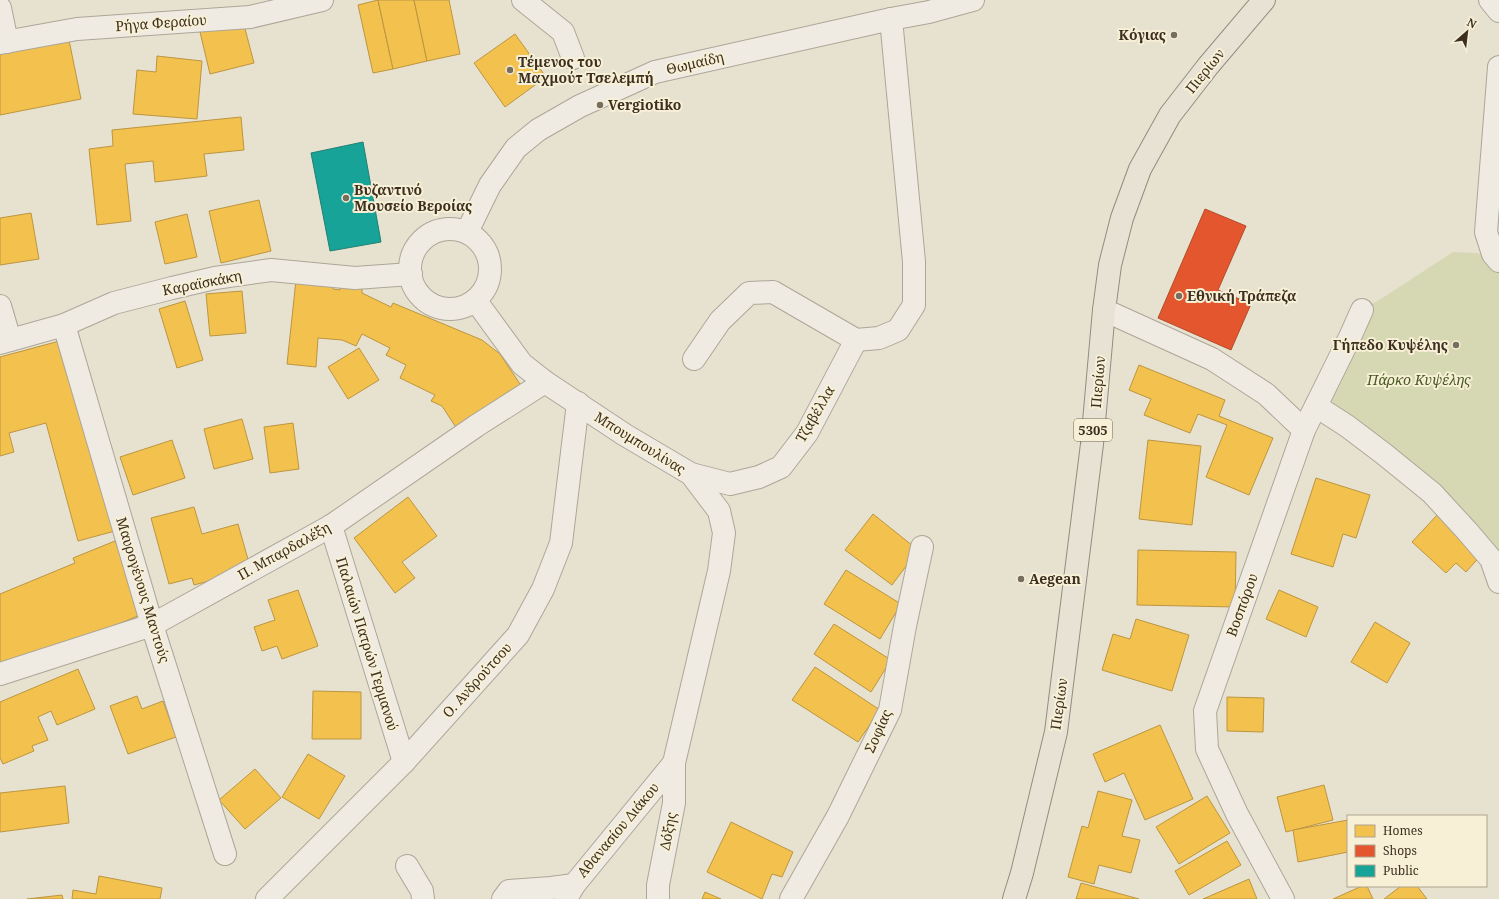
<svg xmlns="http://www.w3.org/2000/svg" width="1499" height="899" font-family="'Noto Serif',serif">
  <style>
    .green { fill: #d5d8b2 }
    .homes { fill: #f2c14e; stroke: #bc9540 }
    .shops { fill: #e4572e; stroke: #b24b2a }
    .public { fill: #17a398; stroke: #228074 }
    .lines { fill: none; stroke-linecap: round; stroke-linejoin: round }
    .pedestrian-casing { stroke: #aca698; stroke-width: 24 }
    .minor-casing { stroke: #aca698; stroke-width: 24 }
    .tertiary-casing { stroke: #aca698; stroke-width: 24 }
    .primary-casing { stroke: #928c7f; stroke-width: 24 }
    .pedestrian { stroke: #efebe2; stroke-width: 22 }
    .minor { stroke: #efebe2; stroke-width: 22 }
    .tertiary { stroke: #efebe2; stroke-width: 22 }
    .primary { stroke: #e7e2d3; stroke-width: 22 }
    .poi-dot { fill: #786e5d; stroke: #f7f0d6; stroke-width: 1.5 }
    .labels { text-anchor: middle; stroke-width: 4; stroke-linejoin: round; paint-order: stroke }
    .shield { fill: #f7f0d6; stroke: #756956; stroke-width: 1 }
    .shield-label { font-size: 13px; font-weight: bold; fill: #3d2f1f }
    .street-label { font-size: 14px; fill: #3d2f1f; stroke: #f7f0d6 }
    .poi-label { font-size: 14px; font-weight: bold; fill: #3d2f1f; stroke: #f7f0d6; text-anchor: start }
    .park-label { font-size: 14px; font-style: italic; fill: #495a24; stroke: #f7f0d6 }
  </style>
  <rect width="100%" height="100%" fill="#e7e2d0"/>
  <polygon class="green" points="1453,252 1493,254 1499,261 1499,582 1491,559 1316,406 1362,310 1384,297"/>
  <g class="homes">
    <polygon points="378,0 393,69 373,73 358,5"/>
    <polygon points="378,0 414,0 427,61 393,69"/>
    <polygon points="414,0 449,0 460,54 427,61"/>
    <polygon points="243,21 254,63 210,74 200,32"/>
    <polygon points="515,34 546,77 505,107 474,63"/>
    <polygon points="69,40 81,99 0,115 0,53"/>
    <polygon points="157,56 202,61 197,119 133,114 137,70 156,72"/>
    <polygon points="241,117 244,150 204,154 207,176 155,182 153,161 125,164 131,221 97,225 89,149 113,146 112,130"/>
    <polygon points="259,200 271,251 221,263 209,211"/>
    <polygon points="31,213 39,259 0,265 0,218"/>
    <polygon points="187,214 197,257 165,264 155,222"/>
    <polygon points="296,280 333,284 333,289 340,290 340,285 362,287 362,293 391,307 393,303 482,340 500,354 524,390 459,432 442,406 431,401 435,395 400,378 406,365 386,355 390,348 362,334 356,346 342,340 318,338 316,367 287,364"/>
    <polygon points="242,291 246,333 210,336 206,294"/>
    <polygon points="185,301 203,360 177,368 159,309"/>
    <polygon points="63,340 115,531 78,541 46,423 9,433 14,452 0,456 0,357"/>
    <polygon points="359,348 379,380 348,399 328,367"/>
    <polygon points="1139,365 1225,400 1219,416 1273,438 1249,495 1206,477 1227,425 1198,414 1190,433 1144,415 1151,399 1129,390"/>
    <polygon points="242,419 253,459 214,469 204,429"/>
    <polygon points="293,423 299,469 270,473 264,427"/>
    <polygon points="172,440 185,478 133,495 120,457"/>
    <polygon points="1148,440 1201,446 1192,525 1139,519"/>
    <polygon points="1316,478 1370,495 1356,538 1343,534 1333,567 1291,554"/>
    <polygon points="408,497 437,536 402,562 415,578 395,593 354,538"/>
    <polygon points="194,507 202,534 238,524 251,570 194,585 192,578 169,584 151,518"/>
    <polygon points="873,514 918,550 892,585 845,550"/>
    <polygon points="1438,514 1482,554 1466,572 1456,563 1446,573 1412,542"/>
    <polygon points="115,541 145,613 0,673 0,594 75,563 73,558"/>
    <polygon points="1138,550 1236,552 1235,607 1137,605"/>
    <polygon points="846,570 901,604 880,639 824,604"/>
    <polygon points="298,590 318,646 282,659 277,646 262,651 254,627 275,620 268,600"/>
    <polygon points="1279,590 1318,607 1306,637 1266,619"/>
    <polygon points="1136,619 1189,635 1172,691 1102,670 1113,634 1130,639"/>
    <polygon points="1375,622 1410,643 1387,683 1351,662"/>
    <polygon points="834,624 891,660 871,692 814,654"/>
    <polygon points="815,667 880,710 858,742 792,700"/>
    <polygon points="78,669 95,709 57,725 51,711 38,717 48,740 32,746 34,751 3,764 0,758 0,702"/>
    <polygon points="313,691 361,692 361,739 312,739"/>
    <polygon points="137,696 142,709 163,701 176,737 128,754 110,706"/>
    <polygon points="1227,697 1264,698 1263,732 1227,731"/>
    <polygon points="1160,725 1193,799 1145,820 1124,773 1105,782 1093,754"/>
    <polygon points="308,754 345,776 319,819 282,797"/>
    <polygon points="255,769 281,798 245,829 219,800"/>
    <polygon points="1324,785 1333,820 1286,832 1277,797"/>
    <polygon points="65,786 69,823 0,832 0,793"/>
    <polygon points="1098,791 1132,800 1122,836 1140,840 1131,873 1099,865 1094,884 1068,877 1082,826 1088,828"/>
    <polygon points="1207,796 1230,833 1179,864 1156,827"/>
    <polygon points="1348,820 1348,852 1298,862 1293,830"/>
    <polygon points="731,822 793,852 782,877 772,874 762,899 707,872"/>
    <polygon points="1227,841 1241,865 1189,895 1175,871"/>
    <polygon points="99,876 162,888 160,899 72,899 73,890 96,894"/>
    <polygon points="1249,879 1257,899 1203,899"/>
    <polygon points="1081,883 1139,899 1076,899"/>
    <polygon points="1362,886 1367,886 1373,899 1333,899"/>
    <polygon points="1401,886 1417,886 1427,899 1384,899"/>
    <polygon points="705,892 721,899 702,899"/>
    <polygon points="62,895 63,899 27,899"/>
  </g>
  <polygon class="shops" points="1205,209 1246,226 1218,290 1251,304 1231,350 1158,318"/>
  <polygon class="public" points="363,142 381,242 330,251 311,153"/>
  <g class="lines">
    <defs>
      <polyline id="pedestrian" points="523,0 563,32 573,58"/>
      <g id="minor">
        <polyline points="1490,0 1499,11"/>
        <polyline points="0,8 7,42"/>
        <polyline points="0,43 77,29 250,17 322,0"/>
        <polyline points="1499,67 1486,232 1493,254 1499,261"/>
        <polyline points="476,301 522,364 545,382 625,435 691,474 719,511 724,533 719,571 674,763 674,803 658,885 658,899"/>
        <polyline points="0,306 10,340"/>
        <polyline points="1104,310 1212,359 1266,394 1304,430"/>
        <polyline points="64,325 152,625 225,854"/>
        <polyline points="694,359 720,321 749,293 773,292 856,340 879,338 898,330 914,305 914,262 891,19"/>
        <polyline points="1316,406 1347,426 1384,454 1432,493 1467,531 1491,559 1499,582"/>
        <polyline points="691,474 730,484 759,477 781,467 807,433 856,340"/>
        <polyline points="331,526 404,762"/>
        <polyline points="0,674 152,625 331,526 476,426 545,382"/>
        <polyline points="407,866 422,891 423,899"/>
        <polyline points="267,899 404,762 518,635 543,589 561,543 578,403"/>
        <polyline points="503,899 509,891 551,888 574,885"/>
        <polyline points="566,899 574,885 674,763"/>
        <polyline points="791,899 838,816 890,710 905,626 922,547"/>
        <polyline points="1283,899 1237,814 1207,749 1205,711 1304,430 1350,337 1362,310"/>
      </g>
      <g id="tertiary">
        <circle cx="450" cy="269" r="40"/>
        <polyline points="467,232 490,185 516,148 538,130 580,106 655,72 891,19 929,12 973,0"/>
        <polyline points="0,343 64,325 114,303 172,288 215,278 271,270 355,278 411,274"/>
      </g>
      <polyline id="primary" points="1014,899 1022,873 1056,732 1092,444 1104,310 1110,265 1122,218 1140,169 1170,115 1208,66 1264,0"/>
    </defs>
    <use href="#pedestrian" class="pedestrian-casing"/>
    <use href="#minor" class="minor-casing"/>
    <use href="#tertiary" class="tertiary-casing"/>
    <use href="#primary" class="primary-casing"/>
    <use href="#pedestrian" class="pedestrian"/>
    <use href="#minor" class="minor"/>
    <use href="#tertiary" class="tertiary"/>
    <use href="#primary" class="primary"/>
  </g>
  <g class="poi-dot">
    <circle cx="1174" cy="35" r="4"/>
    <circle cx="510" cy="70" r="4"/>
    <circle cx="600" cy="105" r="4"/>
    <circle cx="346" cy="198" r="4"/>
    <circle cx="1179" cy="296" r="4"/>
    <circle cx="1456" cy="345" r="4"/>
    <circle cx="1021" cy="579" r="4"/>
  </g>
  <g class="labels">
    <rect class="shield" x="1074" y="419" width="38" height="22" rx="3"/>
    <g class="shield-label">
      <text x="1093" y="435">5305</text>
    </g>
    <g class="street-label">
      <text transform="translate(161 23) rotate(-4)" y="5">Ρήγα Φεραίου</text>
      <text transform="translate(695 63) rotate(-13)" y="5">Θωμαίδη</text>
      <text transform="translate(1205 71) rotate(-51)" y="5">Πιερίων</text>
      <text transform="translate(202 283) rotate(-11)" y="5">Καραϊσκάκη</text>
      <text transform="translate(1098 382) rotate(-85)" y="5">Πιερίων</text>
      <text transform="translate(815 414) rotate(-60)" y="5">Τζαβέλλα</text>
      <text transform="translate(640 443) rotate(32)" y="5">Μπουμπουλίνας</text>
      <text transform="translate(284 551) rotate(-29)" y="5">Π. Μπαρδαλέξη</text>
      <text transform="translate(143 590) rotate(73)" y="5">Μαυρογένους Μαντούς</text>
      <text transform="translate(1242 605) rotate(-70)" y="5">Βοσπόρου</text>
      <text transform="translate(367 644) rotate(73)" y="5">Παλαιών Πατρών Γερμανού</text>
      <text transform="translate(477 680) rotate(-48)" y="5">Ο. Ανδρούτσου</text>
      <text transform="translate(1059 704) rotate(-82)" y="5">Πιερίων</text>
      <text transform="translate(878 731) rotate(-66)" y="5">Σοφίας</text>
      <text transform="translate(618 830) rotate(-50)" y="5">Αθανασίου Διάκου</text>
      <text transform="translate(668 831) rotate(-79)" y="5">Δόξης</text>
    </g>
    <g class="poi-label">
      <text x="1166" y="40" text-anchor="end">Κόγιας</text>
      <text x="518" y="67">Τέμενος του<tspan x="518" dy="16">Μαχμούτ Τσελεμπή</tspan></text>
      <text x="608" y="110">Vergiotiko</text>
      <text x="354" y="195">Βυζαντινό<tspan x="354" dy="16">Μουσείο Βεροίας</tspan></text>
      <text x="1187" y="301">Εθνική Τράπεζα</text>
      <text x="1448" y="350" text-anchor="end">Γήπεδο Κυψέλης</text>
      <text x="1029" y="584">Aegean</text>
    </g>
    <g class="park-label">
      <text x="1419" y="385">Πάρκο Κυψέλης</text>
    </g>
  </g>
  <rect x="1347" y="815" width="140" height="72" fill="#f7f0d6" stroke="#ada38d"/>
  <rect x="1355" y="825" width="20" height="12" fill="#f2c14e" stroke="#ada38d"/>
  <text x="1383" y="835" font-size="12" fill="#3d2f1f">Homes</text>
  <rect x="1355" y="845" width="20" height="12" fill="#e4572e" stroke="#ada38d"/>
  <text x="1383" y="855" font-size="12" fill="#3d2f1f">Shops</text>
  <rect x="1355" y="865" width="20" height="12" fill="#17a398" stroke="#ada38d"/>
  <text x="1383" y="875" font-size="12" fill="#3d2f1f">Public</text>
  <g transform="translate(1467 32) rotate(28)" stroke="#f7f0d6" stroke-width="3" paint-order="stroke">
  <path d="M0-3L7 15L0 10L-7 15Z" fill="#3d2f1f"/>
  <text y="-6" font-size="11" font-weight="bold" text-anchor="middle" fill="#3d2f1f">N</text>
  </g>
</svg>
